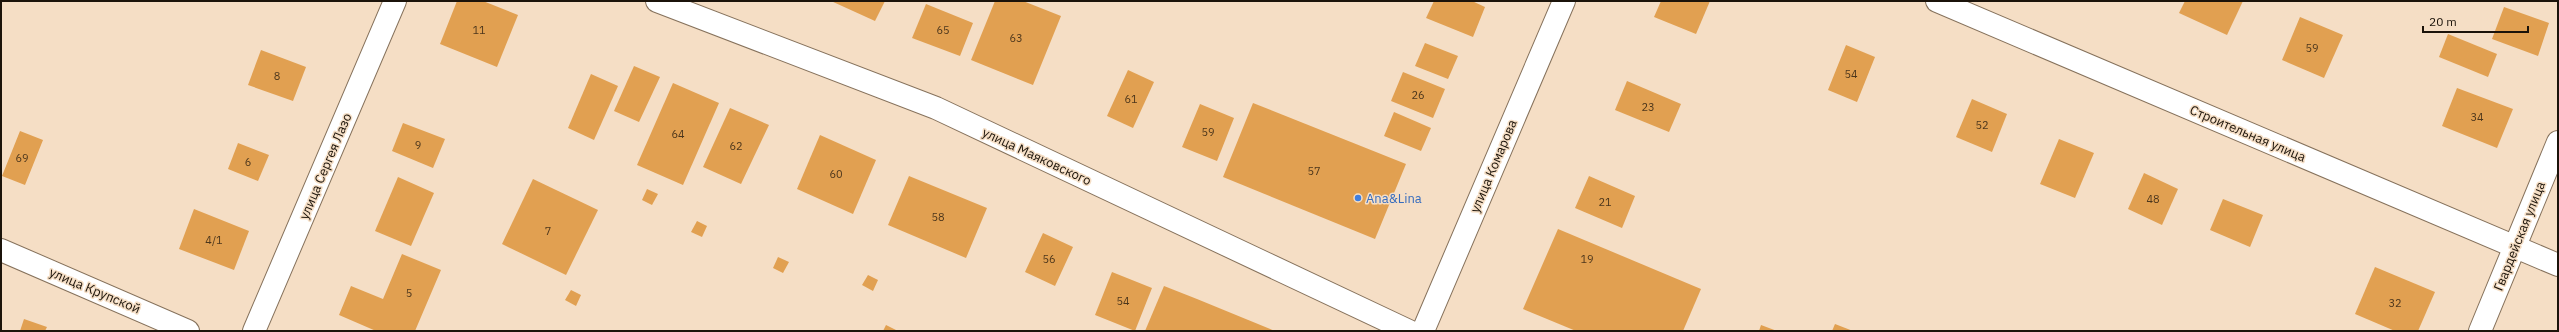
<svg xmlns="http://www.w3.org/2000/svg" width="2559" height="332" font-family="'IBM Plex Sans',sans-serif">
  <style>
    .building { fill: #e1a051 }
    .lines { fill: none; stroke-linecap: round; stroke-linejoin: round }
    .street-casing { stroke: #86725c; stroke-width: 24 }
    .secondary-casing { stroke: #86725c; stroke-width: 24 }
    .street { stroke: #fff; stroke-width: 22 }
    .secondary { stroke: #fff; stroke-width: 22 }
    .shop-dot { fill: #3f7fe0; stroke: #f5dec5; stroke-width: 1.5 }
    .labels { text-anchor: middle; stroke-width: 3; stroke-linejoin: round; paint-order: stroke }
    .number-label { font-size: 11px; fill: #4c361c }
    .street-label { font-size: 13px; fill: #1b130a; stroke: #f5dec5 }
    .shop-label { font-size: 13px; fill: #366cbe; stroke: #f5dec5; text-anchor: start }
  </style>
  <rect width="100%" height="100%" fill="#f5dec5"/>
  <g class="building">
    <polygon points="457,1 483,1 518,15 497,67 440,44"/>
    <polygon points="831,1 885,1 875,21"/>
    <polygon points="995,1 1023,1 1061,16 1033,85 971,60"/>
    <polygon points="1434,1 1472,1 1485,7 1473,37 1426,18"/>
    <polygon points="1661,1 1710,1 1696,34 1654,17"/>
    <polygon points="2185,1 2243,1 2227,35 2179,13"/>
    <polygon points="926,4 973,23 960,56 912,38"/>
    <polygon points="2504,7 2549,23 2538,56 2492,39"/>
    <polygon points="2300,17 2343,35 2324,78 2282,60"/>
    <polygon points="2448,34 2497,54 2488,77 2439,57"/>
    <polygon points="1425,43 1458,56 1448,79 1415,66"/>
    <polygon points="1846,45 1875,57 1857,102 1828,90"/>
    <polygon points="261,50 306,67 293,101 248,85"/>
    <polygon points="634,66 660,77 639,122 614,111"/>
    <polygon points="1128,70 1154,82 1133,128 1107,116"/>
    <polygon points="1403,72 1445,89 1433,118 1391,101"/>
    <polygon points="591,74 618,86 594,140 568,128"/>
    <polygon points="1627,81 1681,104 1669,132 1615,110"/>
    <polygon points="673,83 719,103 683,185 637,165"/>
    <polygon points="2457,88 2513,109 2497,148 2442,126"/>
    <polygon points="1972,99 2007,114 1992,152 1956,137"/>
    <polygon points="1253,103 1406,164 1375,239 1223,177"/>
    <polygon points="1200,104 1234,118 1217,161 1182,147"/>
    <polygon points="730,108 769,125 741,184 703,167"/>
    <polygon points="1394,112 1431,128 1421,151 1384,136"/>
    <polygon points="403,123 445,139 433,168 392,151"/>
    <polygon points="20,131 43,140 25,185 2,176"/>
    <polygon points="820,135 876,160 853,214 797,189"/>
    <polygon points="2059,139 2094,153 2075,198 2040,184"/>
    <polygon points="238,143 269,155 258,181 228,169"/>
    <polygon points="2144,173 2178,189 2162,225 2128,209"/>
    <polygon points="909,176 987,208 966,258 888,225"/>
    <polygon points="1589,176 1635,196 1622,228 1575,208"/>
    <polygon points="398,177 434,193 411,246 375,231"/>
    <polygon points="533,179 598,210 566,275 502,244"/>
    <polygon points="647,189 658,194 652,205 642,200"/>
    <polygon points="2223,199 2263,215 2250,247 2210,230"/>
    <polygon points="194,209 249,231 234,270 179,249"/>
    <polygon points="697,221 707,226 702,237 691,232"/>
    <polygon points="1558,229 1701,289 1683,331 1576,331 1523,309"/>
    <polygon points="1043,233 1073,247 1055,286 1025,272"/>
    <polygon points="402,254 441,270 415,331 376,331 339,315 351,286 383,299"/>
    <polygon points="778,257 789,262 783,273 773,268"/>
    <polygon points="2375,267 2435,292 2418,331 2395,331 2355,314"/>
    <polygon points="1112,272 1152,288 1135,331 1095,315"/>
    <polygon points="868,275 878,280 873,291 862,285"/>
    <polygon points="1164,286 1197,299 1275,331 1145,331"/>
    <polygon points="571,290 581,295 576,306 565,300"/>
    <polygon points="24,319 47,327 45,331 20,331"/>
    <polygon points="1835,324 1853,331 1832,331"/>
    <polygon points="886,325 898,331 883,331"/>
    <polygon points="1761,325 1777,331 1759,331"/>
  </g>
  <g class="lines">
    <defs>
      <g id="street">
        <polyline points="657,1 936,108 1409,331"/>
        <polyline points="1,250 188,331"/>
        <polyline points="254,331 395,1"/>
        <polyline points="2480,331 2558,142"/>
      </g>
      <g id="secondary">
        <polyline points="1937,1 2558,265"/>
        <polyline points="1423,331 1564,1"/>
      </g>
    </defs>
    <use href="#street" class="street-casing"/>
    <use href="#secondary" class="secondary-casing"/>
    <use href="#street" class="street"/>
    <use href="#secondary" class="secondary"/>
  </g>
  <circle class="shop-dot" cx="1358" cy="198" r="4"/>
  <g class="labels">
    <g class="number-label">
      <text x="479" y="34">11</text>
      <text x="943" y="34">65</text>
      <text x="1016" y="42">63</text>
      <text x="2312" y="52">59</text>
      <text x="1851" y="78">54</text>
      <text x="277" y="80">8</text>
      <text x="1418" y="99">26</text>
      <text x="1131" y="103">61</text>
      <text x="1648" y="111">23</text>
      <text x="2477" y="121">34</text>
      <text x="1982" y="129">52</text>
      <text x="1208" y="136">59</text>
      <text x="678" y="138">64</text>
      <text x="418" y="149">9</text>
      <text x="736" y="150">62</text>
      <text x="22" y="162">69</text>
      <text x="248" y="166">6</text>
      <text x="1314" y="175">57</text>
      <text x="836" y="178">60</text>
      <text x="2153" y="203">48</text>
      <text x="1605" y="206">21</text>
      <text x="938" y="221">58</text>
      <text x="548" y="235">7</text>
      <text x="214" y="244">4/1</text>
      <text x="1049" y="263">56</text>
      <text x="1587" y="263">19</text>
      <text x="409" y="297">5</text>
      <text x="1123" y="305">54</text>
      <text x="2395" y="307">32</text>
    </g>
    <g class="street-label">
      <text transform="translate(2248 133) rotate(23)" y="5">Строительная улица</text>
      <text transform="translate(1037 156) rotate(25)" y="5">улица Маяковского</text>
      <text transform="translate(325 166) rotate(-67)" y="5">улица Сергея Лазо</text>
      <text transform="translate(1493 166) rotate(-67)" y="5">улица Комарова</text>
      <text transform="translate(2519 236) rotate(-68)" y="5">Гвардейская улица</text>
      <text transform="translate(95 290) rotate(23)" y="5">улица Крупской</text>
    </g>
    <g class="shop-label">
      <text x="1366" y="203">Ana&amp;Lina</text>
    </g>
  </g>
  <rect width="2559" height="332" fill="none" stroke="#1b130a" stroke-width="4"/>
  <path d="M2423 26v6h105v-6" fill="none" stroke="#1b130a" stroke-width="2"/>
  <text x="2429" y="26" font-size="12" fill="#1b130a" stroke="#f5dec5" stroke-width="3" paint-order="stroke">20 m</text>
</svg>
